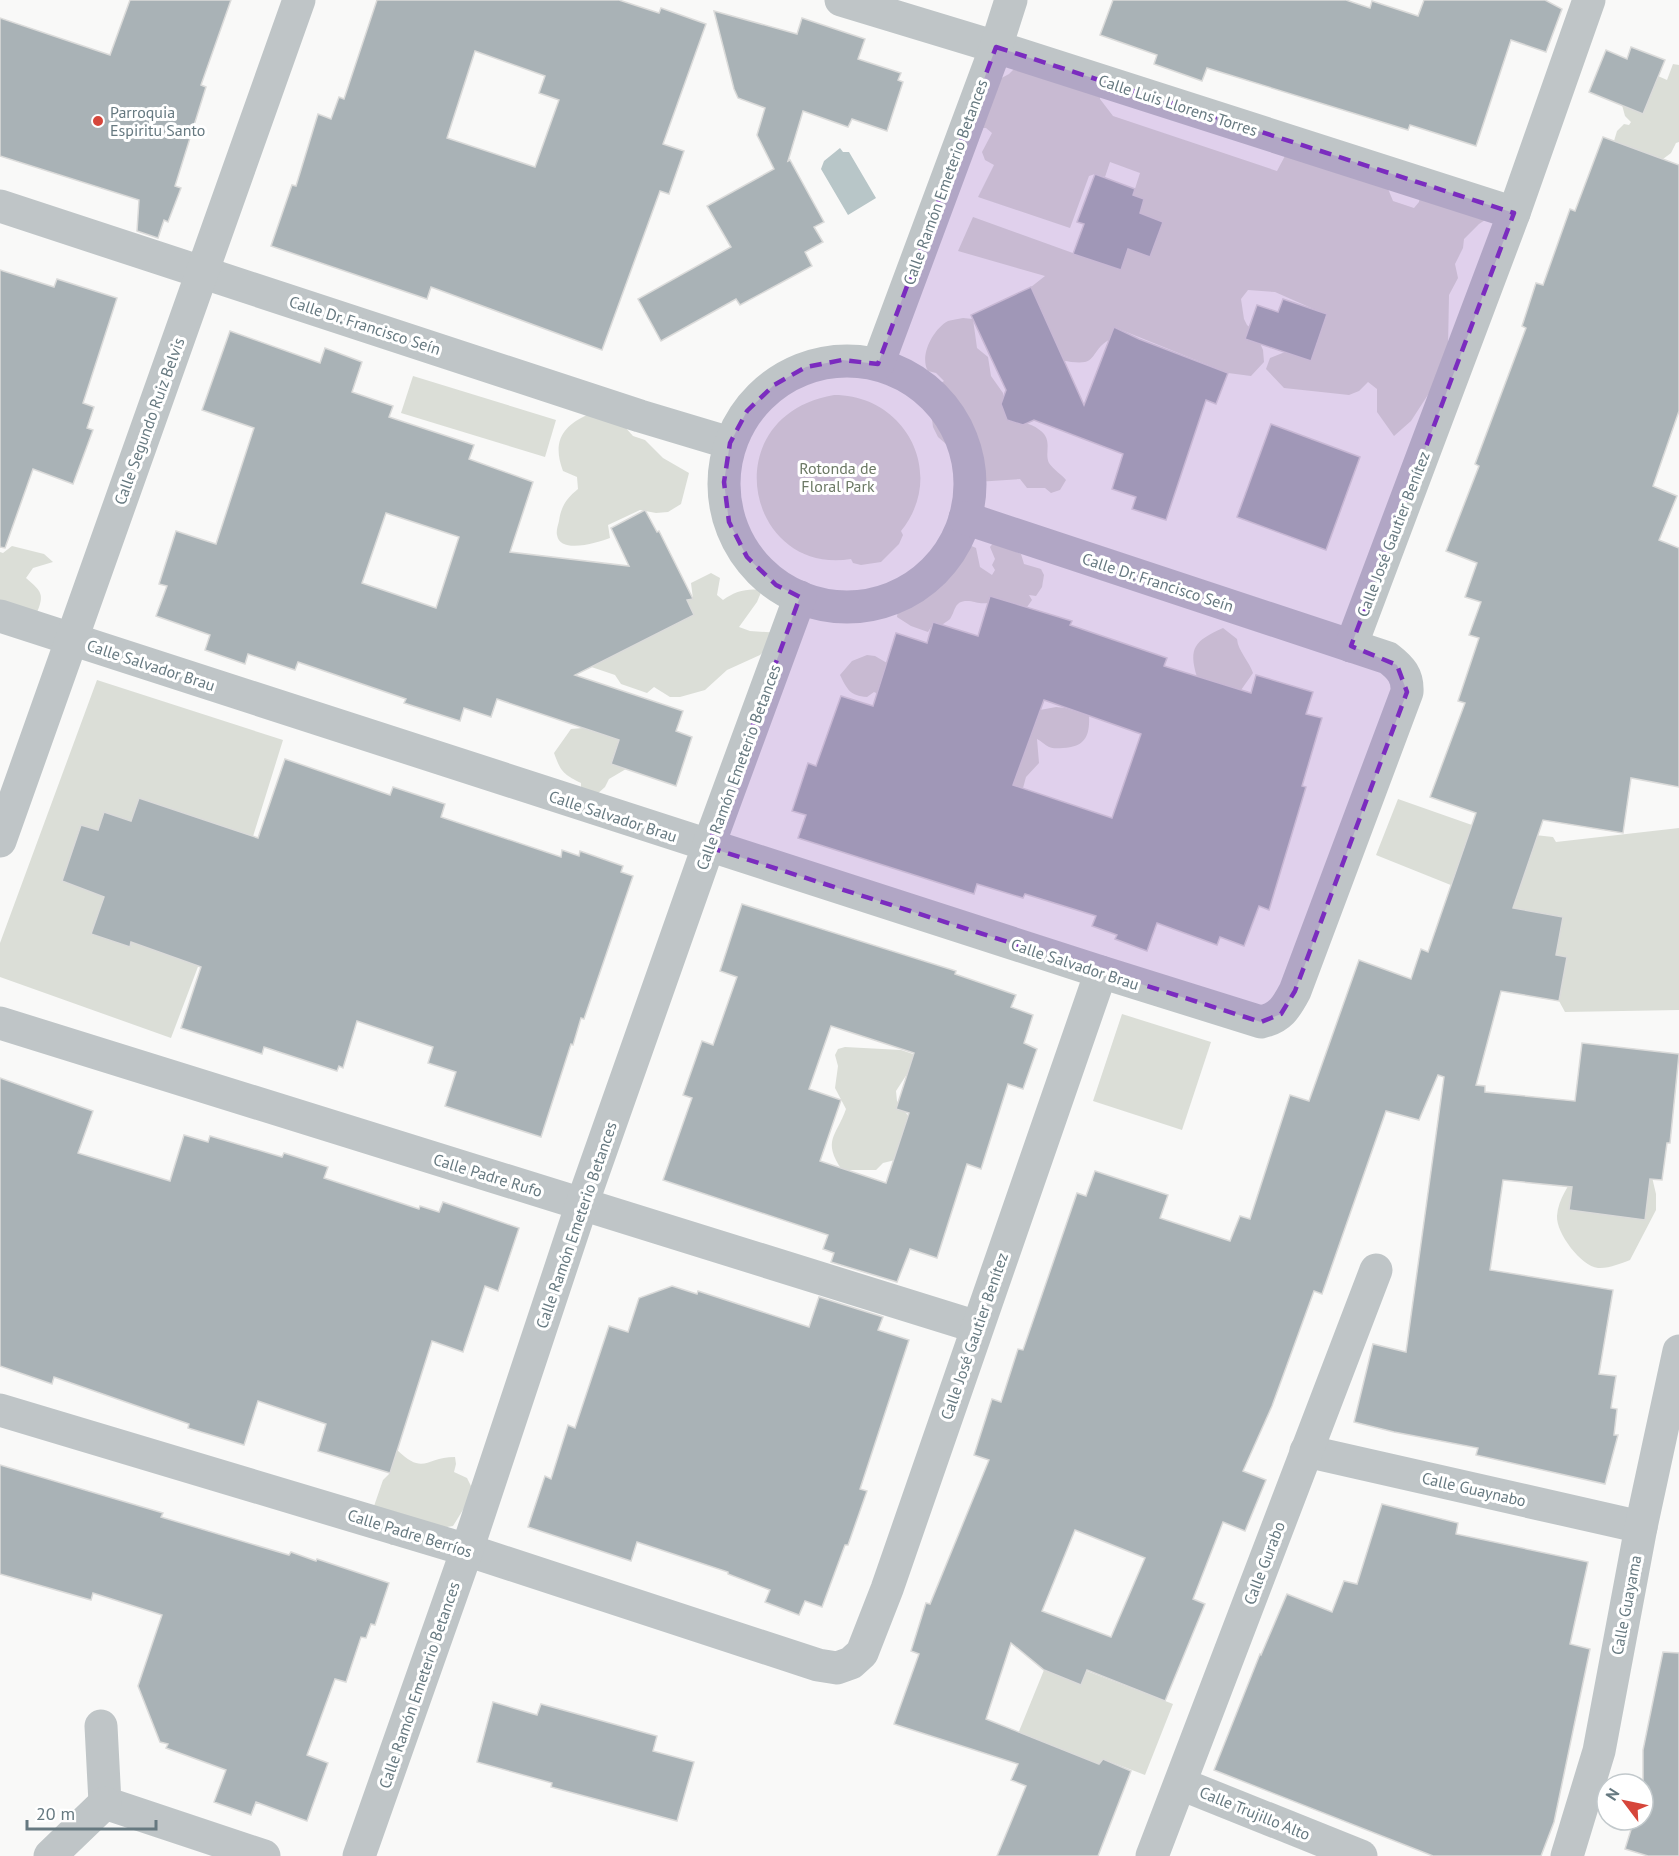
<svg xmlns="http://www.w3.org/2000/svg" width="1679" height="1856" font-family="'PT Sans',sans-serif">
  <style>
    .green { fill: #dbded7 }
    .water { fill: #b8c6c8 }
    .building { fill: #a9b2b6; stroke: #dbdbda; stroke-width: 1.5; fill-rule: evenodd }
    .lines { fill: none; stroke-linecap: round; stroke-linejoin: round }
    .minor { stroke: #bfc5c7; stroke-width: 33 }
    .marked { fill: #7b2cbf; fill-opacity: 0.2; stroke: #7b2cbf; stroke-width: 4.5; stroke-dasharray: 12 8; stroke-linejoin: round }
    .poi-dot { fill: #d6463b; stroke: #fff; stroke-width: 2 }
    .labels { text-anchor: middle; stroke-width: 6; stroke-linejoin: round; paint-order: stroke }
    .street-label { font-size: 16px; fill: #667980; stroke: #fff }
    .poi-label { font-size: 16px; fill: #667980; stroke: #fff; text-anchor: start }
    .park-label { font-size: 16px; fill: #6c7965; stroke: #fff }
  </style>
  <rect width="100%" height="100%" fill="#f9f9f8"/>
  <g class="green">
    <polygon points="1673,64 1679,65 1679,142 1676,143 1671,153 1663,159 1614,141 1617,131 1624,124 1629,125 1631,122 1625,116 1622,105 1643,114 1658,76 1667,80"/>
    <path d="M1017 66 1100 94V99L1113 116 1277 171 1286 154C1316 149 1345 138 1373 152L1393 201 1414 208 1419 202 1420 195 1491 216 1479 224 1464 239 1463 248 1455 264 1458 278 1449 295 1448 347 1433 387 1411 421 1394 436 1377 412V389L1368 382 1359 391 1349 395 1284 388 1266 369 1270 358 1285 352 1311 361 1327 315 1275 292 1248 290 1241 299 1244 319 1247 325 1255 332 1263 350 1264 362 1251 376 1228 373 1114 327V337C1084 352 1104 369 1060 360L1044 316 1031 287 1045 276 958 251 973 217 1120 270 1128 249 1163 222 1140 213 1144 199 1133 195 1140 173 1110 162 1105 177 1095 174 1089 176 1070 228 978 197 994 165 985 160 982 152 992 133 986 128H979L994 82 1009 74Z"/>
    <path d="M963 318 973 319 977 348 988 357 991 376 1003 393 1005 416C1017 422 1031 422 1041 431 1053 441 1044 453 1049 463 1053 469 1062 475 1066 480L1060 490 1051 493 1045 488H1027L1020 479 961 483 953 450 938 437 933 427 930 404 932 388 944 381 936 373 928 371C919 356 933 329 948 321 952 320 958 319 963 318Z"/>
    <polygon points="413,376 556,420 545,457 401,413"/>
    <path d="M834 395C906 395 947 474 901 531L903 535 899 544 881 562 861 565 853 563 851 559C746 576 713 416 834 395Z"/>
    <path d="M589 414 624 426 633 436 645 440 663 458 689 473 681 504 668 512 656 513 640 510 608 525 610 538C599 542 560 555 557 535 556 531 558 525 559 521 561 506 567 498 578 489L577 477 563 471C552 442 562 426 589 414Z"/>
    <path d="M994 542 1021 554 1024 564 1041 569 1044 575 1042 587 1036 596 1029 595 1032 600 1027 607 990 596 988 603C978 604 977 602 969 601 954 600 956 610 950 619 948 621 944 623 942 625L934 622 928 632 911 626 897 617 898 609 893 586 899 578 910 572 936 584C949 574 956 535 976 548L980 567 992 575 995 570 992 565 995 559 990 547Z"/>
    <path d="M12 546 44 554 53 562 33 568 26 578C42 592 45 594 36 615L0 622V552L3 553Z"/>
    <path d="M711 573 720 578 717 595 723 600C735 591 747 588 762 590L757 602 739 627 750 631 782 633 760 655 727 670 705 690 680 697H670L654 687 647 693 621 684 615 675 559 656 693 614 687 600 693 599 691 583Z"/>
    <path d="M1223 628 1237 639C1238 651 1249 661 1253 673L1241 690 1231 695 1197 677C1188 647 1195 641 1223 628Z"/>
    <path d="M867 655 875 656 887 663V698L874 692 867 697C850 696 847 689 840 675L852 661Z"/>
    <polygon points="97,680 283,740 236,891 221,906 171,1038 0,977 0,943"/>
    <path d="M1056 707 1065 708 1089 716C1090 736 1085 747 1063 748 1059 748 1053 749 1049 747 1045 745 1041 741 1037 739L1039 763 1026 777 1023 788 1004 782 1040 710Z"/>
    <path d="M583 728 619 740 611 764 626 769 609 779 605 787 596 795 581 789V783C563 774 561 772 554 753L571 729Z"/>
    <polygon points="1398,799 1506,837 1535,835 1553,837 1556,842 1679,828 1679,1010 1565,1012 1559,1001 1567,957 1556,955 1508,908 1376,855"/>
    <polygon points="1122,1014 1211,1042 1182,1130 1093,1101"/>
    <path d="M845 1047 901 1050 916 1055 907 1074 896 1091 897 1101 909 1117 895 1160 883 1163 876 1170H842C822 1140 836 1137 846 1109L835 1088 838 1066 835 1055 838 1049Z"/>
    <path d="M1578 1169 1651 1173 1656 1194V1210L1630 1260C1622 1263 1608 1269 1598 1268 1581 1266 1556 1233 1557 1216 1558 1199 1570 1184 1578 1169Z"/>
    <path d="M397 1450C424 1476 426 1457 455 1457L456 1464 454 1472 467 1478 474 1492 453 1526 435 1529 408 1545H391L389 1543 373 1509 383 1480 390 1473Z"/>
    <polygon points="1044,1670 1081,1685 1087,1671 1173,1704 1145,1775 1103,1759 1099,1764 1030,1737 1009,1756"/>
  </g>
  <polygon class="water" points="840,148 843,152 849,152 876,198 848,215 821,169 824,161"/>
  <g class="building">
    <polygon points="130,0 231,0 201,85 206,87 175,186 181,188 168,222 164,220 158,238 137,231 139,200 0,156 0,18 110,55"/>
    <path d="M377 0H619L659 13 661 8 706 24 663 144 684 151 669 194 660 191 602 350 431 287 427 299 271 246 292 185 296 186 318 114 331 119 339 97 344 99ZM475 51 545 76 539 93 559 100 535 167 447 138Z"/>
    <polygon points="1113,0 1346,0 1370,8 1372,1 1418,16 1424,0 1545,0 1562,9 1546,52 1511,40 1476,146 1410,125 1408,130 1207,68 1202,81 1154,64 1157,55 1100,35"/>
    <polygon points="714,11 797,34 802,18 865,39 858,59 901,73 898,80 903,82 887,131 852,119 848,127 803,111 788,161 790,160 824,222 814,227 823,242 805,252 812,266 740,305 736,299 661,341 638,299 731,247 707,206 774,169 757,135 765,108 738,98 734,89"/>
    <polygon points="1631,47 1665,60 1643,114 1589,92 1606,50 1627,59"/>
    <path d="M1603 137 1679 165V411L1653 486 1677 496 1659 540 1679 548V787L1631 778 1623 833 1543 820 1513 908 1563 917 1556 955 1567 957 1559 1001 1501 991 1476 1085 1485 1086V1092L1575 1101 1582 1043 1679 1054 1670 1143H1667L1662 1180 1650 1179 1645 1220 1569 1210 1572 1187 1503 1180 1490 1270 1613 1290 1599 1374 1616 1376 1611 1408 1617 1409 1614 1435H1618L1605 1484 1476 1455 1478 1448 1394 1432 1354 1422 1373 1344 1406 1352 1444 1077 1438 1075 1419 1120 1386 1111 1322 1294 1314 1291 1272 1406 1243 1471 1266 1480 1245 1531 1223 1522 1193 1599 1205 1604 1165 1701 1087 1670 1081 1685 1044 1670 1011 1643 986 1719 1099 1764 1103 1759 1131 1771 1098 1856H997L1026 1786 1011 1780 1018 1764 894 1724 919 1654 911 1651 926 1603 930 1604 989 1460 974 1455 992 1399 1001 1402 1018 1349 1023 1350 1077 1193 1086 1196 1095 1171 1168 1195 1160 1218 1230 1241 1240 1216 1250 1219 1290 1095 1309 1101 1359 960 1411 979 1421 949 1428 952 1476 813 1430 797 1465 703 1458 701 1479 638 1469 635 1481 602 1465 597 1477 563 1446 551 1479 466 1475 464 1526 328 1522 326 1536 283 1543 285 1570 209 1575 211ZM1075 1530 1145 1558 1111 1637 1042 1611Z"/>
    <polygon points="1095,174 1135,189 1133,195 1144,199 1140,213 1163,222 1150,257 1128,249 1121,270 1073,254 1084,224 1077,222"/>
    <polygon points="0,270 54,287 57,279 117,298 83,403 94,407 87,428 93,430 73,484 33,469 5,548 0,547"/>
    <polygon points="1031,287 1084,405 1114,327 1139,339 1228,373 1216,404 1206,400 1166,520 1132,509 1136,497 1112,489 1123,454 1034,420 1023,425 1007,420 1001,404 1006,390 971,315"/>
    <polygon points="1283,299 1327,314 1311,361 1245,339 1257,305 1278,312"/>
    <path d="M230 331 320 363 325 348 362 362 352 392 393 406 389 417 474 445 469 459 533 482 510 552 629 566 611 528 645 510 657 532 659 531 693 599 687 600 694 615 575 675 683 711 676 731 692 737 676 786 611 764 619 740 497 699 491 717 464 708 460 721 404 703 406 699 298 662 295 670 248 654 245 664 205 650 210 635 156 616 167 586 159 584 176 531 216 544 254 428 202 410ZM386 513 459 537 436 608 362 583Z"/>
    <polygon points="1271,424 1360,457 1326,550 1237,517"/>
    <path d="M990 596 1072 621 1070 625 1167 658 1164 666 1251 693 1256 675 1313 692 1306 714 1322 718 1302 786 1306 787 1269 910 1259 906 1244 946 1220 937 1217 945 1157 923 1147 951 1115 939 1117 935 1092 926 1096 916 1025 894 1023 898 977 884 974 894 798 838 806 815 792 811 808 763 816 766 841 696 873 706 896 633 927 643 933 622 978 636ZM1044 700 1141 734 1112 818 1013 785Z"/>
    <polygon points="285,759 390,795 393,787 445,804 441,817 561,857 562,850 579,856 580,851 623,866 621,872 633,876 584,1019 581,1018 573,1045 571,1044 541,1137 445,1106 456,1072 428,1063 433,1047 357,1021 343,1068 339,1066 337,1071 264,1047 262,1054 181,1028 201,967 131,942 130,947 91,934 104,897 62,881 81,825 98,830 104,812 131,821 139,798 258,838"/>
    <path d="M742 904 956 971 955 974 1016 995 1011 1007 1033 1015 1024 1043 1037 1049 1023 1089 1008 1084 981 1169 967 1164 937 1258 910 1249 897 1282 831 1262 834 1253 823 1249 828 1235 663 1180 692 1098 683 1095 702 1041 713 1045 737 977 720 971ZM831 1026 914 1053 896 1109 909 1113 886 1183 820 1161 841 1100 809 1089Z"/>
    <polygon points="0,1078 93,1111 78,1153 170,1181 184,1135 208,1142 210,1136 282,1157 284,1153 328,1167 324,1178 419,1209 420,1206 439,1212 443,1202 519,1228 498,1291 485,1286 463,1352 432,1341 390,1473 318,1451 326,1424 258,1401 244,1445 188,1428 189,1424 54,1377 52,1384 0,1366"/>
    <polygon points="672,1286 697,1294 698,1291 809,1327 819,1297 883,1317 878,1330 909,1340 860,1489 867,1491 848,1545 845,1545 822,1607 805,1601 799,1615 765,1602 770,1590 728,1574 728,1572 637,1542 631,1561 528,1527 545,1476 551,1479 568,1425 575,1428 609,1326 628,1332 639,1298"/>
    <polygon points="0,1465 163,1513 161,1517 289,1555 291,1552 316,1561 317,1559 389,1583 375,1625 371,1624 366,1638 361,1637 346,1682 335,1679 307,1755 328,1763 307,1821 256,1802 251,1815 214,1802 226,1770 166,1748 168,1744 160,1742 138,1686 162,1615 93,1593 91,1600 0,1574"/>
    <polygon points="1382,1504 1458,1523 1456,1534 1588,1562 1570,1644 1590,1649 1554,1822 1541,1856 1433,1856 1214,1770 1260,1654 1261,1655 1287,1594 1332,1612 1344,1581 1357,1584"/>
    <polygon points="1663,1652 1679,1653 1679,1856 1648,1856 1625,1849 1634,1820 1643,1820 1643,1750"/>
    <polygon points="493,1702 537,1715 541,1704 657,1736 653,1751 694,1762 677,1821 551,1787 552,1783 477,1762"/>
  </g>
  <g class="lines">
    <g class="minor">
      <polyline points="841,0 996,47 1514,213"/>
      <polyline points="0,206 640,416 730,443"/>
      <circle cx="847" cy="484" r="123"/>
      <polyline points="878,364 996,47 1011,0"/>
      <path d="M0 616 1101 972 1261 1022C1280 1018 1286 1008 1295 991L1407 692C1408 676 1401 668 1388 658L965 518"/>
      <polyline points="1351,646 1514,213 1589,0"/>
      <polyline points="0,841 299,0"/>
      <polyline points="0,1023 977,1327"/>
      <polyline points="0,1410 467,1550 818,1665 837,1668 851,1663 862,1653 887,1589 1101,972"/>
      <polyline points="1306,1451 1641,1527"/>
      <polyline points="101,1726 105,1803 264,1856"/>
      <polyline points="1181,1784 1361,1856"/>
      <polyline points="50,1856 105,1803"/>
      <polyline points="359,1856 467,1550 582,1204 708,847 800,597"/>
      <polyline points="1152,1856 1376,1270"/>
      <polyline points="1567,1856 1599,1751 1641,1527 1679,1351"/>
    </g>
  </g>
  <path class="marked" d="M996 47 1514 213 1351 646 1397 665 1407 692 1295 991 1281 1014 1261 1022 708 847 800 597 776 585 747 557 729 522 724 482 730 443 747 411 774 385 806 367 842 360 878 364Z"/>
  <circle class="poi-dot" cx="98" cy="121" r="6"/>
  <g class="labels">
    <g class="street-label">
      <text transform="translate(1178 105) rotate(18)" y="6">Calle Luis Llorens Torres</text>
      <text transform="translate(945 182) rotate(-70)" y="6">Calle Ramón Emeterio Betances</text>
      <text transform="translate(365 325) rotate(18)" y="6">Calle Dr. Francisco Seín</text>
      <text transform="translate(149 421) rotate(-70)" y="6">Calle Segundo Ruiz Belvis</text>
      <text transform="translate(1393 534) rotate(-69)" y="6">Calle José Gautier Benítez</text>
      <text transform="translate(1158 582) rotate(18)" y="6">Calle Dr. Francisco Seín</text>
      <text transform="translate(151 665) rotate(18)" y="6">Calle Salvador Brau</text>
      <text transform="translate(738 767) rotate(-70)" y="6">Calle Ramón Emeterio Betances</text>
      <text transform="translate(613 816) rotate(18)" y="6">Calle Salvador Brau</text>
      <text transform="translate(1075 964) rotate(18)" y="6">Calle Salvador Brau</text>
      <text transform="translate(488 1175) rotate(17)" y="6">Calle Padre Rufo</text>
      <text transform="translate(576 1225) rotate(-71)" y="6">Calle Ramón Emeterio Betances</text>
      <text transform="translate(974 1336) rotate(-71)" y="6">Calle José Gautier Benítez</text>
      <text transform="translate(1474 1489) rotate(13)" y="6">Calle Guaynabo</text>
      <text transform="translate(410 1533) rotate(17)" y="6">Calle Padre Berríos</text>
      <text transform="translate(1264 1563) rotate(-69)" y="6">Calle Gurabo</text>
      <text transform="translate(1626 1605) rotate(-79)" y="6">Calle Guayama</text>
      <text transform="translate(419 1685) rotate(-71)" y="6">Calle Ramón Emeterio Betances</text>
      <text transform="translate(1255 1813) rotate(22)" y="6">Calle Trujillo Alto</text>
    </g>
    <g class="poi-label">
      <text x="110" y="118">Parroquia<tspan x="110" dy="18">Espiritu Santo</tspan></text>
    </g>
    <g class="park-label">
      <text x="838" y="474">Rotonda de<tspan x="838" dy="18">Floral Park</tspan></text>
    </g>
  </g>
  <g transform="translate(1625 1802) rotate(302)"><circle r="28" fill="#ffffff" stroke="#c2c9cc" stroke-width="1.5"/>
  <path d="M0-4.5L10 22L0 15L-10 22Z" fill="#d6463b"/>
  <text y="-9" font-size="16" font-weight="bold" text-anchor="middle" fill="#667980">N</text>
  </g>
  <path d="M27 1820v9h129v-9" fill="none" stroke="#667980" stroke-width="3"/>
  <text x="36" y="1820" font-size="18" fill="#667980" stroke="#ffffff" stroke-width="4.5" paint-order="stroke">20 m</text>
</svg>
